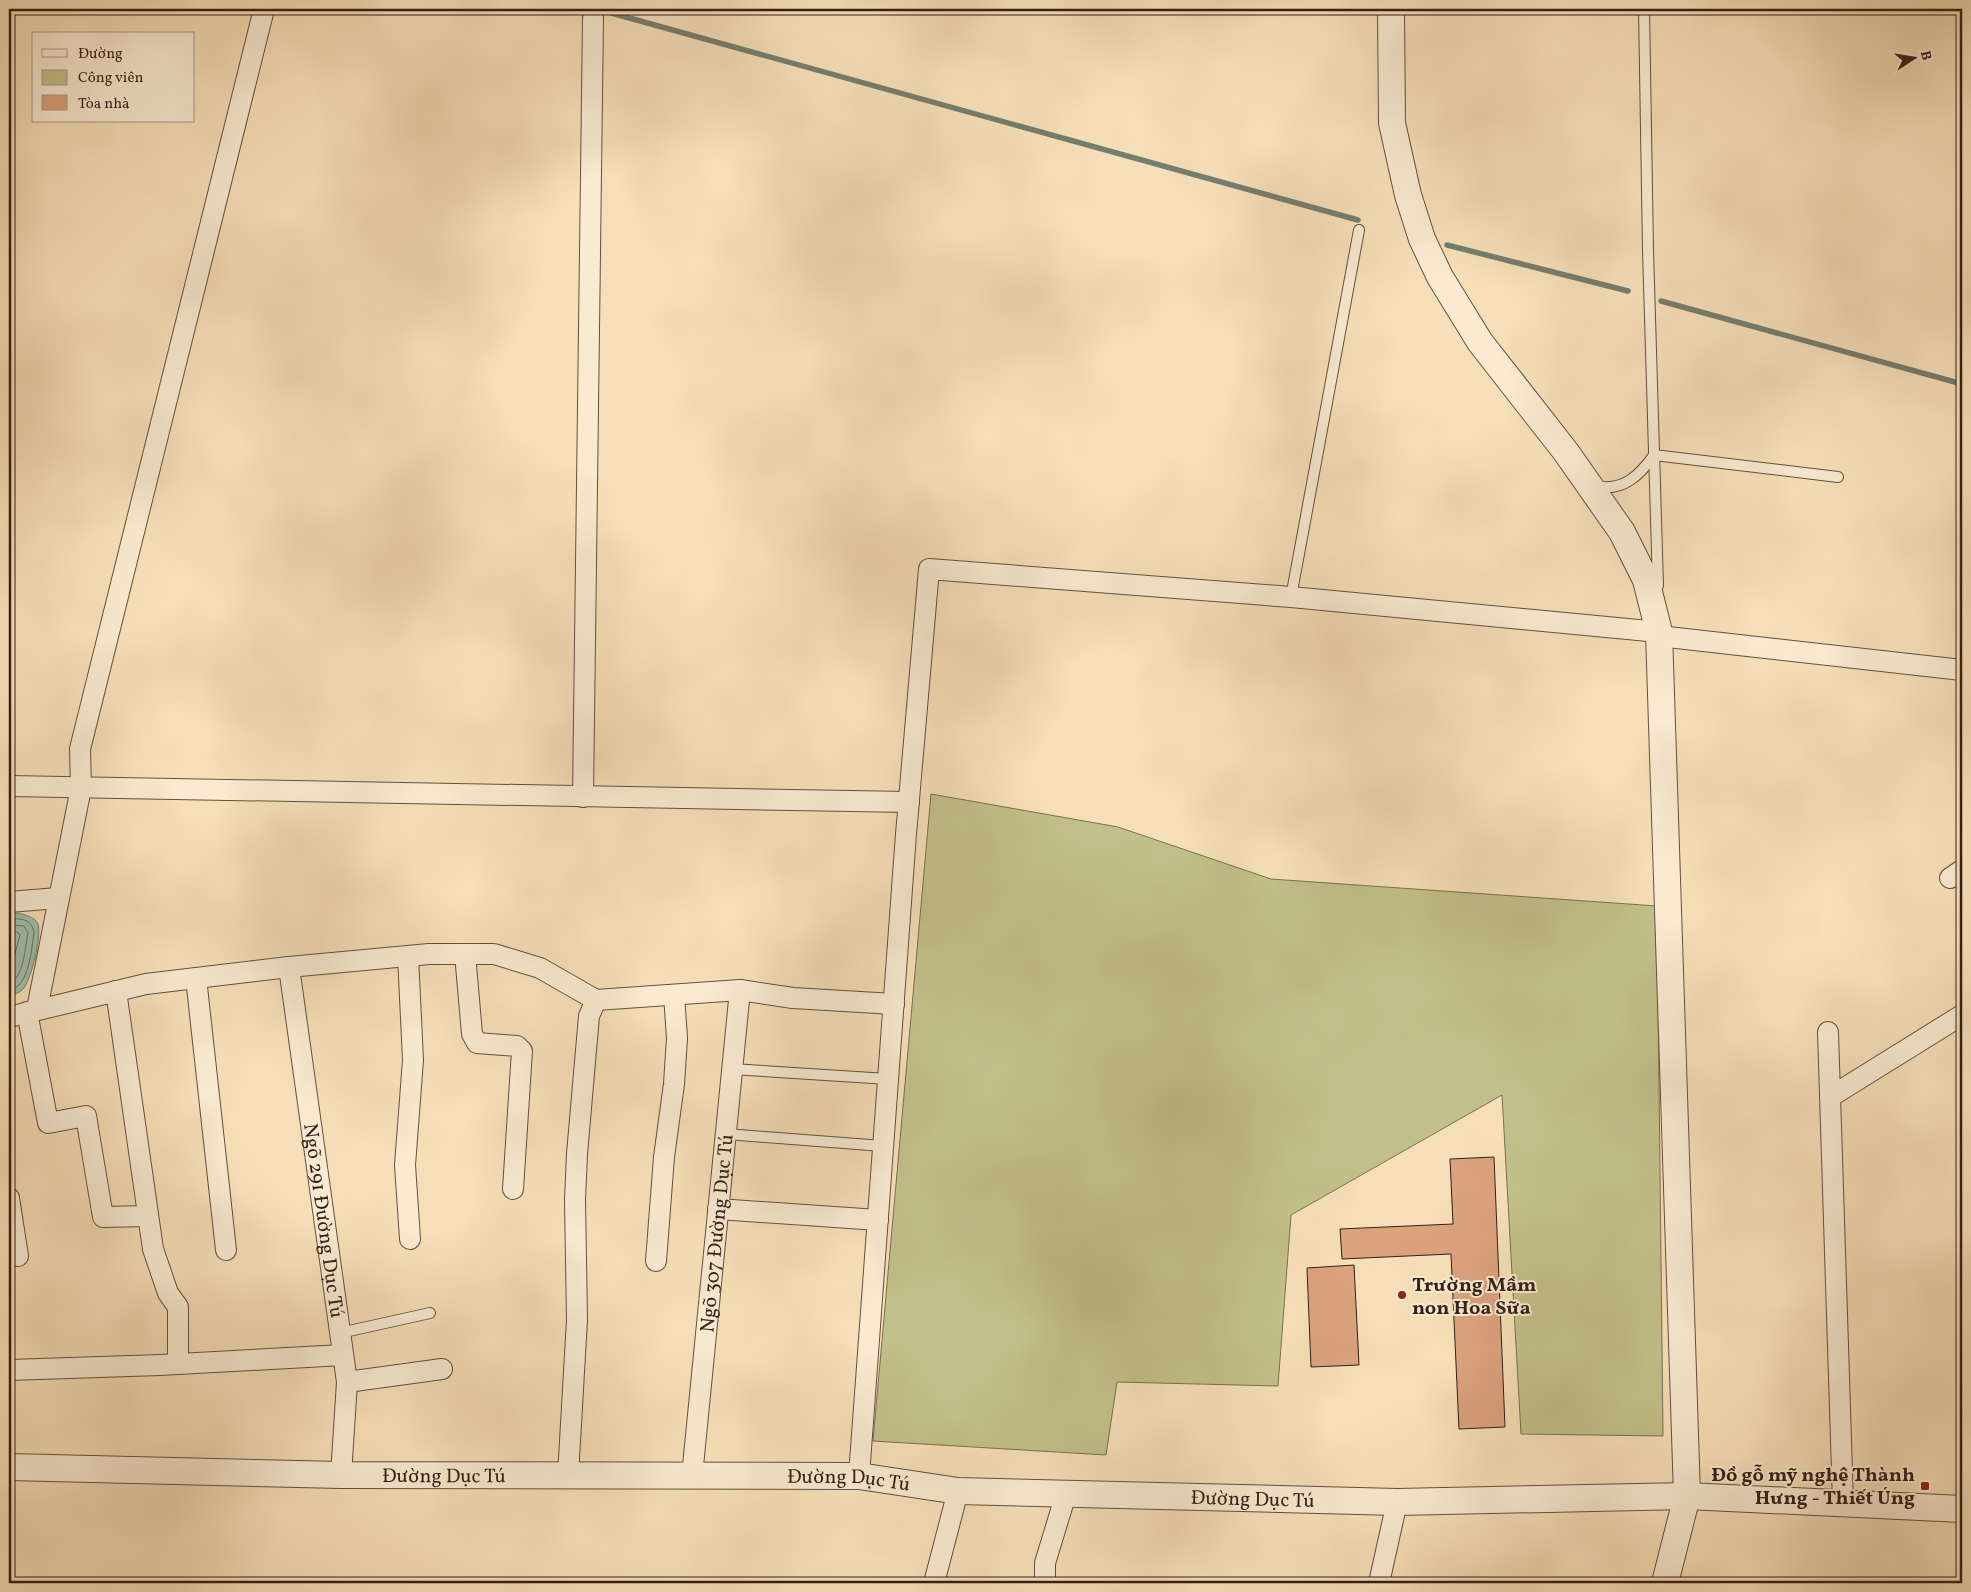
<svg xmlns="http://www.w3.org/2000/svg" width="1971" height="1592" font-family="Vollkorn,serif">
  <style>
    .green { fill: #c2c08a; stroke: #7b7050 }
    .water { fill: #9ebdaa; stroke: #747e6f }
    .lines { fill: none; stroke-linecap: round; stroke-linejoin: round }
    .shore { stroke: #696e60; stroke-width: 1 }
    .stream { stroke: #747e6f; stroke-width: 5.5 }
    .building { fill: #dba27e; stroke: #341f17 }
    .service-casing { stroke: #644f3f; stroke-width: 12 }
    .minor-casing { stroke: #644f3f; stroke-width: 22 }
    .tertiary-casing { stroke: #644f3f; stroke-width: 28 }
    .service { stroke: #f9ead1; stroke-width: 10 }
    .minor { stroke: #f9ead1; stroke-width: 20 }
    .tertiary { stroke: #f9ead1; stroke-width: 26 }
    .poi-dot { fill: #8f2418; stroke: #f9ead1; stroke-width: 2 }
    .labels { text-anchor: middle; stroke-width: 4; stroke-linejoin: round; paint-order: stroke }
    .street-label { font-size: 20px; fill: #341f17; stroke: #f9ead1 }
    .poi-label { font-size: 20px; font-weight: bold; fill: #341f17; stroke: #f9ead1; text-anchor: start }
  </style>
  <rect width="100%" height="100%" fill="#f6dfb8"/>
  <filter id="stains"><feTurbulence type="fractalNoise" baseFrequency=".004" numOctaves="4"/><feColorMatrix values="0 0 0 0 .2 0 0 0 0 .09 0 0 0 0 .02 0 0 0 .5 -.17"/></filter>
  <radialGradient id="worn" r=".72"><stop offset=".6" stop-color="#630" stop-opacity="0"/><stop offset="1" stop-color="#630" stop-opacity=".3"/></radialGradient>
  <polygon class="green" points="931,794 1118,827 1271,879 1657,906 1663,1436 1521,1434 1502,1095 1291,1215 1278,1386 1117,1382 1106,1455 873,1441"/>
  <path class="water" d="M18 913C25 915 35 917 38 924 42 936 31 980 23 989 19 993 14 995 9 996V914Z"/>
  <g class="lines">
    <g class="shore">
      <path d="M9 919C21 918 32 919 34 933 31 950 30 986 9 991"/>
      <path d="M9 925 24 926 28 933C25 947 24 978 9 984"/>
      <polyline points="9,933 17,932 20,935 9,976"/>
    </g>
    <g class="stream">
      <polyline points="597,9 1358,220"/>
      <polyline points="1447,245 1628,291"/>
      <polyline points="1661,301 1962,384"/>
    </g>
  </g>
  <g class="building">
    <polygon points="1494,1157 1505,1427 1459,1429 1451,1254 1342,1259 1340,1229 1453,1224 1450,1159"/>
    <polygon points="1354,1265 1359,1365 1311,1367 1307,1268"/>
  </g>
  <g class="lines">
    <defs>
      <g id="service">
        <polyline points="1644,9 1648,250 1658,586"/>
        <path d="M1596 486C1623 492 1640 475 1654 455L1838 477"/>
        <polyline points="1291,597 1359,230"/>
        <polyline points="732,1069 888,1079"/>
        <polyline points="726,1134 883,1146"/>
        <polyline points="340,1333 430,1313"/>
      </g>
      <g id="minor">
        <polyline points="1659,636 1962,670"/>
        <polyline points="9,786 909,802"/>
        <polyline points="583,797 593,18"/>
        <polyline points="1950,878 1962,870"/>
        <polyline points="9,902 58,898"/>
        <polyline points="465,954 472,1034 477,1043 517,1046 522,1051 513,1189"/>
        <polyline points="408,956 413,1060 405,1165 410,1239"/>
        <path id="s1" d="M289 967 347 1382 341 1475"/>
        <polyline points="196,978 226,1250"/>
        <polyline points="116,991 153,1249 168,1293 178,1307 178,1364"/>
        <polyline points="37,1009 81,788 80,749 264,9"/>
        <polyline points="27,1012 48,1123 86,1116 103,1217 147,1216"/>
        <polyline points="9,1017 146,984 289,967 429,954 494,954 540,968 596,1000 740,990 793,998 894,1004"/>
        <polyline points="1828,1032 1843,1503"/>
        <polyline points="1830,1097 1962,1015"/>
        <polyline points="9,1198 18,1256"/>
        <polyline points="718,1209 878,1220"/>
        <polyline points="656,1261 664,1157 674,1084 677,1038 674,995"/>
        <polyline points="9,1370 160,1365 343,1355"/>
        <polyline points="347,1382 442,1369"/>
        <polyline points="568,1476 577,1320 575,1200 577,1154 589,1016 596,1000"/>
        <path id="s2" d="M692 1476 740 990"/>
        <polyline points="859,1476 906,834 929,569 1291,597 1659,632"/>
        <polyline points="934,1583 958,1491"/>
        <polyline points="1045,1583 1045,1563 1066,1494"/>
        <polyline points="1379,1583 1397,1502"/>
      </g>
      <g id="tertiary">
        <polyline points="1391,9 1392,123 1408,195 1422,239 1440,277 1480,342 1566,452 1622,532 1646,580 1659,632 1687,1496 1665,1583"/>
        <path id="s3" d="M9 1467 341 1475 859 1476 958 1491 1397 1502 1687 1496 1962 1509"/>
      </g>
    </defs>
    <use href="#service" class="service-casing"/>
    <use href="#minor" class="minor-casing"/>
    <use href="#tertiary" class="tertiary-casing"/>
    <use href="#service" class="service"/>
    <use href="#minor" class="minor"/>
    <use href="#tertiary" class="tertiary"/>
  </g>
  <g class="poi-dot">
    <circle cx="1402" cy="1295" r="5"/>
    <rect x="1920" y="1481" width="10" height="10" rx="2.5"/>
  </g>
  <g class="labels">
    <g class="street-label">
      <text dy="7" stroke="none"><textPath href="#s1" startOffset="256">Ngõ 291 Đường Dục Tú</textPath></text>
      <text dy="7" stroke="none"><textPath href="#s2" startOffset="244">Ngõ 307 Đường Dục Tú</textPath></text>
      <text dy="7" stroke="none"><textPath href="#s3" startOffset="435">Đường Dục Tú</textPath></text>
      <text dy="7" stroke="none"><textPath href="#s3" startOffset="840">Đường Dục Tú</textPath></text>
      <text dy="7" stroke="none"><textPath href="#s3" startOffset="1245">Đường Dục Tú</textPath></text>
    </g>
    <g class="poi-label">
      <text x="1412" y="1291">Trường Mầm<tspan x="1412" dy="23">non Hoa Sữa</tspan></text>
      <text x="1915" y="1481" text-anchor="end">Đồ gỗ mỹ nghệ Thành<tspan x="1915" dy="23">Hưng - Thiết Úng</tspan></text>
    </g>
  </g>
  <rect width="1971" height="1592" fill="none" stroke="#f6dfb8" stroke-width="30"/>
  <rect x="10" y="10" width="1951" height="1572" fill="none" stroke="#341f17" stroke-width="2.5"/>
  <rect x="15" y="15" width="1941" height="1562" fill="none" stroke="#341f17"/>
  <rect x="32" y="32" width="162" height="90" fill="#f9ead1" stroke="#aa9987"/>
  <rect x="42" y="49" width="25" height="8" fill="#f9ead1" stroke="#aa9987"/>
  <text x="78" y="58" font-size="15" fill="#341f17">Đường</text>
  <rect x="42" y="70" width="25" height="15" fill="#c2c08a" stroke="#aa9987"/>
  <text x="78" y="82" font-size="15" fill="#341f17">Công viên</text>
  <rect x="42" y="95" width="25" height="15" fill="#dba27e" stroke="#aa9987"/>
  <text x="78" y="108" font-size="15" fill="#341f17">Tòa nhà</text>
  <g transform="translate(1914 58) rotate(78)" stroke="#f9ead1" stroke-width="4" paint-order="stroke">
  <path d="M0-4L9 19L0 12L-9 19Z" fill="#341f17"/>
  <text y="-8" font-size="14" font-weight="bold" text-anchor="middle" fill="#341f17">B</text>
  </g>
  <rect width="100%" height="100%" filter="url(#stains)"/>
  <rect width="100%" height="100%" fill="url(#worn)"/>
</svg>
